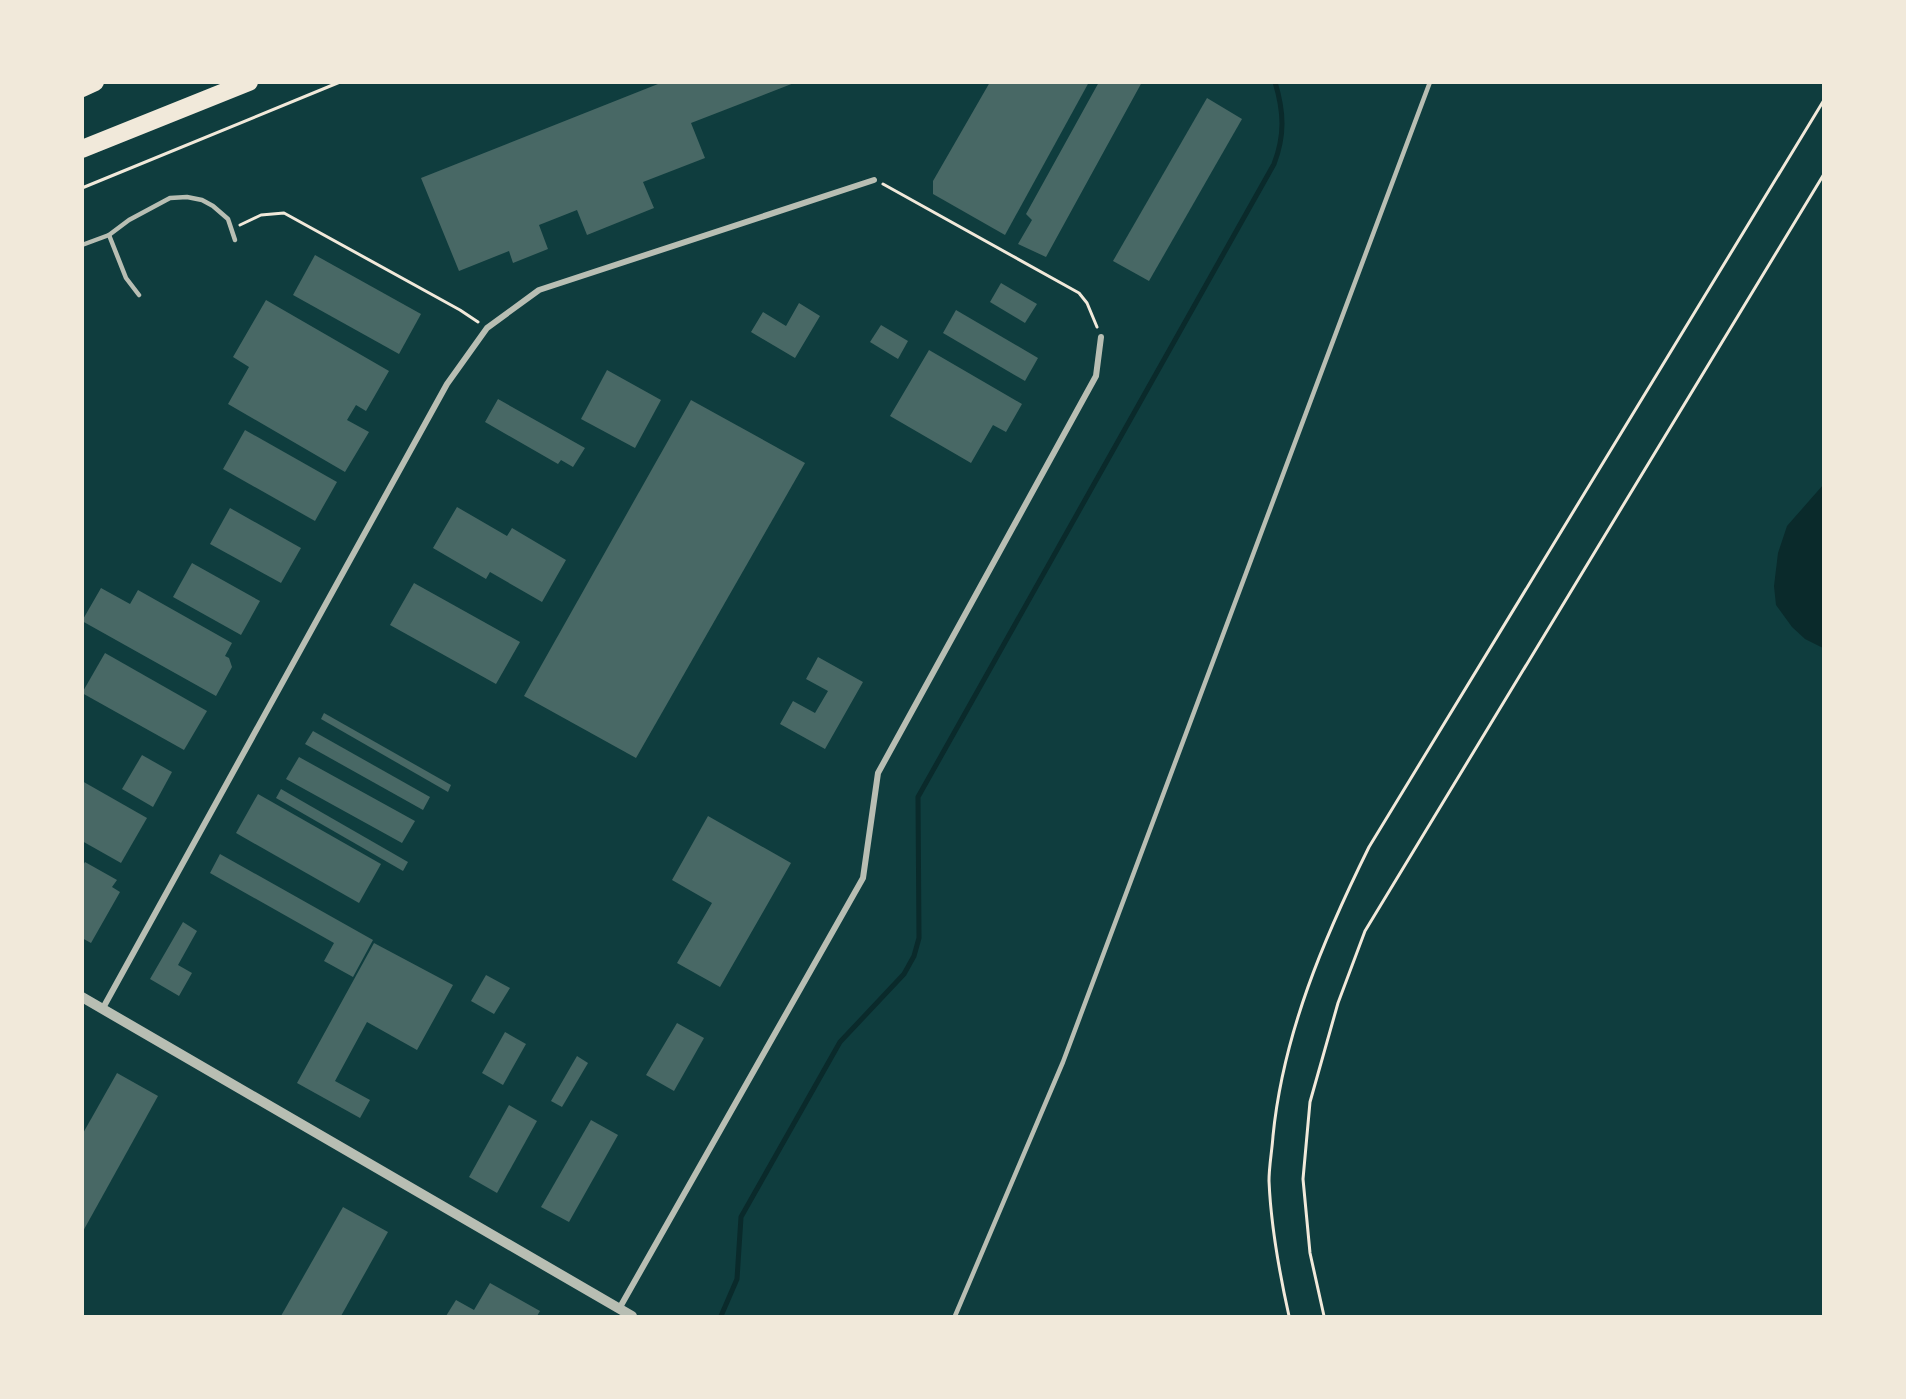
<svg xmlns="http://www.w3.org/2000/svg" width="1906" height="1399" font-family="'Source Serif 4',serif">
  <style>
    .water { fill: #0a2a2b }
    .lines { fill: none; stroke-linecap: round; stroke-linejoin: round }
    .stream { stroke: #0a2a2b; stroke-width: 5 }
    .building { fill: #486865 }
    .path { stroke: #f1e9da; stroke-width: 3 }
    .service { stroke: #b8beb3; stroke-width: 4.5 }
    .minor { stroke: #b8beb3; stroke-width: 6 }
    .tertiary { stroke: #b8beb3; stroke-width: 10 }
    .motorway { stroke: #f1e9da; stroke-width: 18 }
  </style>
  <rect width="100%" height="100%" fill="#0f3d3e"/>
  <polygon class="water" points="1823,485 1823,648 1805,639 1792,627 1776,605 1774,586 1778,553 1787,526"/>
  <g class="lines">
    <path class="stream" d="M721 1316 737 1279 741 1217 840 1042 904 974 914 956 919 938 918 797 1274 164C1285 135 1284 112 1275 82"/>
  </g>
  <g class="building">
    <polygon points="663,82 794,83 691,123 705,158 643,182 654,208 587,235 577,210 539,225 548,249 513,263 509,251 459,271 421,178"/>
    <polygon points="990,82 1089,82 1005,235 933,194 933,181"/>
    <polygon points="1099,82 1142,82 1046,257 1018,244 1032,220 1026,214"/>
    <polygon points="1207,98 1242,119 1149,281 1113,261"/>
    <polygon points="315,255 421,314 399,354 293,295"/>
    <polygon points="1001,283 1037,304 1025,323 990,302"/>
    <polygon points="266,300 389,371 366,411 356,405 347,420 369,432 345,472 228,404 249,367 233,357"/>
    <polygon points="799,303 820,316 795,358 751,332 763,312 786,326"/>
    <polygon points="956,310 1038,358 1025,381 943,333"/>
    <polygon points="881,325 908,341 898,359 870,342"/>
    <polygon points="929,350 1022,404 1006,432 993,425 971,463 890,416"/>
    <polygon points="607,370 661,400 635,448 581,419"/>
    <polygon points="498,399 585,448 573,467 561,460 558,464 485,422"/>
    <polygon points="691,400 805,463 636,758 524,696"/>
    <polygon points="245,430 337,482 315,521 223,469"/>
    <polygon points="457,507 507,536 512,528 566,560 542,602 490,572 486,579 433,548"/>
    <polygon points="230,508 301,548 281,583 210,544"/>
    <polygon points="192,563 260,601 241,635 173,597"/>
    <polygon points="414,583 520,642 496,684 390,625"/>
    <polygon points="101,588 130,604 138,590 232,643 225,656 229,658 232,667 216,696 82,621"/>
    <polygon points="105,653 207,711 184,750 82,693"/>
    <polygon points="818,657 863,682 825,749 780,724 793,701 815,713 828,691 806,679"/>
    <polygon points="324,713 451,785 448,792 321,719"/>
    <polygon points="313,731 430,797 423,810 305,744"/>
    <polygon points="142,755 172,772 153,807 122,789"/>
    <polygon points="299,757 415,821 402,843 286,779"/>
    <polygon points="82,781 147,818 121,863 82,841"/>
    <polygon points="281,789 408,862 403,871 276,798"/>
    <polygon points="258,794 381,864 359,903 236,833"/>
    <polygon points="708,816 791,863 720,987 677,963 712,903 672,880"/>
    <polygon points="220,854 373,940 353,977 324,961 334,943 210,873"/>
    <polygon points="85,862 117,880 112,887 120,892 91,943 82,938 82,867"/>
    <polygon points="183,922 197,931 178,965 192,973 179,996 150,979"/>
    <polygon points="374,943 453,985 417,1050 367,1022 335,1081 370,1100 360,1118 297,1083"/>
    <polygon points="486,975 510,988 494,1014 471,1001"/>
    <polygon points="677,1023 704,1038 674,1091 646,1075"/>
    <polygon points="505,1032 526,1044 503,1085 482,1073"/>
    <polygon points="577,1056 588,1063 562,1107 551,1101"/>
    <polygon points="117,1073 158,1096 82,1233 82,1135"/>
    <polygon points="509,1105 537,1121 497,1193 469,1177"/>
    <polygon points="591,1120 618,1135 569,1222 541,1207"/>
    <polygon points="343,1207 388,1232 341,1316 281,1316"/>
    <polygon points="490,1283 540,1311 537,1316 446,1316 456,1300 474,1310"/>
  </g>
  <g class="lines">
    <g class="path">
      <polyline points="883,184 1079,293 1087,303 1097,327"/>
      <polyline points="82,188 340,82"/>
      <polyline points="240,225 261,215 284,213 460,310 478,322"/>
      <path d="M1289 1316C1279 1271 1271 1228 1269 1181 1269 1166 1272 1151 1273 1136 1283 1034 1324 938 1369 847L1824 100"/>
      <polyline points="1324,1316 1310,1253 1303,1179 1310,1102 1338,1003 1365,931 1824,174"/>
    </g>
    <g class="service">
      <polyline points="109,235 126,278 139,295"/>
      <polyline points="82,245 109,235 129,220 170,198 187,197 202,200 213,206 228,219 235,240"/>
      <polyline points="955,1316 1063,1062 1430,82"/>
    </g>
    <g class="minor">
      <polyline points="103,1008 447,384 487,328 539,290 874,180"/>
      <polyline points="619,1309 863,878 878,773 1096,376 1101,337"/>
    </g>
    <polyline class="tertiary" points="82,997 632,1316"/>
    <g class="motorway">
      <polyline points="82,88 95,82"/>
      <polyline points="82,149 249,82"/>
    </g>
  </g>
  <rect width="1906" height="1399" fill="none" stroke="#f1e9da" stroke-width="168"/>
</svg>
